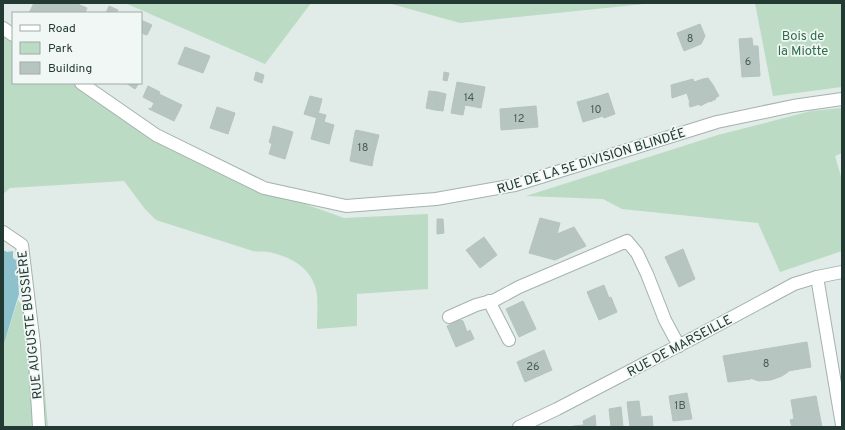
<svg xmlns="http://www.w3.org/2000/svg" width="845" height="430" font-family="Overpass,sans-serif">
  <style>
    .green { fill: #bbdbc4 }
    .water { fill: #8dc2cc }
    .building { fill: #b7c5c0; stroke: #b4c4be }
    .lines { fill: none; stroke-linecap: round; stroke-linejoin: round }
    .minor-casing { stroke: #a4b2ae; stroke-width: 14 }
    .minor { stroke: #fff; stroke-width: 12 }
    .labels { text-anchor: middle; stroke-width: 3.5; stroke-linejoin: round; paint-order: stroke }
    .number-label { font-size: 11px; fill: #485d57 }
    .park-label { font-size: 13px; fill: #306e49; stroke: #f1f7f5 }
    .street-label { font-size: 13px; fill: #233a34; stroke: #f1f7f5 }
  </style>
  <rect width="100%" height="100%" fill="#e1ebe7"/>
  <g class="green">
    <polygon points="125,3 311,3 265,64"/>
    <polygon points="388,3 654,3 460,23"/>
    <polygon points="755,3 842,3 842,87 773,96"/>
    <path d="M3 35 13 42V83H73L148 134 246 183 344 218 428 214V289L357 294V326L317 329C317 318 318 306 317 295 314 269 292 257 269 252 264 251 258 252 253 251L156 220 145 209 124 181 10 188 3 194Z"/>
    <polygon points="842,108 842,153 835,156 842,180 842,251 780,272 758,223 622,209 603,199 526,196 718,135 811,111"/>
    <polygon points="18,300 39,329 48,427 3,427 3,347"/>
  </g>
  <polygon class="water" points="3,250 7,252 13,251 13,258 17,261 19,294 3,347"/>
  <g class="building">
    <polygon points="34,3 41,3 36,13 29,13"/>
    <polygon points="41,3 75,3 87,8 85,13 63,13 61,12 61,13 36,13"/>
    <polygon points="109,6 118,10 116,13 106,13"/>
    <polygon points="141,20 152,25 147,35 141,33"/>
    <polygon points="700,24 705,36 701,44 684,51 677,33"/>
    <polygon points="752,38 753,46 758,46 760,76 742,77 739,39"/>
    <polygon points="185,47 210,56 203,73 178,64"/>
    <polygon points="256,72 264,75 262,83 254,80"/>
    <polygon points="444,72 449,73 447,81 443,80"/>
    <polygon points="708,78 713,85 708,88 703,79"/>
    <polygon points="693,79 694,82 703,79 708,88 713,85 719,96 715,98 716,99 710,102 710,101 700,106 700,104 690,107 689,103 690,103 687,93 672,98 671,85"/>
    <polygon points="457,82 485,87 481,108 465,105 463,115 451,113"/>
    <polygon points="126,83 139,83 135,89"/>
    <polygon points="148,86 160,92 154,103 143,97"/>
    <polygon points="429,91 438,92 435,110 426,108"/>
    <polygon points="438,92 446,94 443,111 435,110"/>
    <polygon points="608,93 609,96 600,99 599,96"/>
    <polygon points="159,94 182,105 174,121 149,109 149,108 151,109"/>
    <polygon points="310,96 322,99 317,118 304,114"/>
    <polygon points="599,96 600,99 609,96 615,114 604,118 603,116 583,122 577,102"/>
    <polygon points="536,106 538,127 501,130 500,109"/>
    <polygon points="217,107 235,113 228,134 210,128"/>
    <polygon points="318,113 326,115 324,122 334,125 329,144 311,139"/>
    <polygon points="273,126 293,132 285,159 269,154 274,137 271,136"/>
    <polygon points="356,130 379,135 374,155 372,155 375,136 355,132"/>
    <polygon points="355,132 375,136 372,155 374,155 372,166 350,161"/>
    <polygon points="271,136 274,137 272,144 269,142"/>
    <polygon points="540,218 560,223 557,234 574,227 586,246 555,260 529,253"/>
    <polygon points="437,219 443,219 444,233 437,234"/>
    <polygon points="484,237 497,255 480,268 466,250"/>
    <polygon points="683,249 695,279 679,287 665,257"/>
    <polygon points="604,285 609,298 611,297 617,312 599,320 587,292"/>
    <polygon points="523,301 536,329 519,337 506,309"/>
    <polygon points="460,320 463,321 467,332 470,330 474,339 456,347 447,326"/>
    <polygon points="807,342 811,367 788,371 788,372 782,376 771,380 759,381 753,379 751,378 751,379 728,382 723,356"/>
    <polygon points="544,350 552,370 525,382 517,362"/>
    <polygon points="687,393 692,419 673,421 669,396"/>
    <polygon points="816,396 822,427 792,427 790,420 794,419 791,400"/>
    <polygon points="639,401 641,417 652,416 653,427 630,427 627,402"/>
    <polygon points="621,407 623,427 611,427 609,409"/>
    <polygon points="595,415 596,427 573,427 573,426 584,425 583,421"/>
  </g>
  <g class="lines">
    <defs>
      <g id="minor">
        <polyline points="3,28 13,35"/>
        <polyline points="81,83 156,135 264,188 346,206 436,199 515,185 717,122 793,106 842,99"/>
        <polyline points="3,232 22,245 34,345 39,427"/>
        <polyline points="817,277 842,425"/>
        <polyline points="489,301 509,340"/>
        <polyline points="449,317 476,305 495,300 519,287 627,241 637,253 647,274 665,320 679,346"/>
        <polyline points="519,427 557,409 701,334 794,284 817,277 842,272"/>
      </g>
    </defs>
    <use href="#minor" class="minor-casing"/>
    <use href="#minor" class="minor"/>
  </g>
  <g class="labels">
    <g class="number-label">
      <text x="690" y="42">8</text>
      <text x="748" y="65">6</text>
      <text x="469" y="101">14</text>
      <text x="596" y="113">10</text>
      <text x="519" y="122">12</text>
      <text x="363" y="151">18</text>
      <text x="766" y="367">8</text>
      <text x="533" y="370">26</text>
      <text x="680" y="409">1B</text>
    </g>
    <g class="park-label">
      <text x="803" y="40">Bois de<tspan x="803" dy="15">la Miotte</tspan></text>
    </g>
    <g class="street-label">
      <text transform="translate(591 160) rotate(-17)" y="5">RUE DE LA 5E DIVISION BLINDÉE</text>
      <text transform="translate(29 325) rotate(-96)" y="5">RUE AUGUSTE BUSSIÈRE</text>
      <text transform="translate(679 345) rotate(-28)" y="5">RUE DE MARSEILLE</text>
    </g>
  </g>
  <rect width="845" height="430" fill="none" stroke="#233a34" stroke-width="8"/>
  <rect x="12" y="12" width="130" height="72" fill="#f1f7f5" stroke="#9faba8"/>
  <rect x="20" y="25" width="20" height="6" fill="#ffffff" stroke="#9faba8"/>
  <text x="48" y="32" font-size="12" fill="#233a34">Road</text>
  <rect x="20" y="42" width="20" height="12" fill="#bbdbc4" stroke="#9faba8"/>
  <text x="48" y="52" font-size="12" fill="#233a34">Park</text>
  <rect x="20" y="62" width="20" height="12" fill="#b7c5c0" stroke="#9faba8"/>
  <text x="48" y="72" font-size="12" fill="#233a34">Building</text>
</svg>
